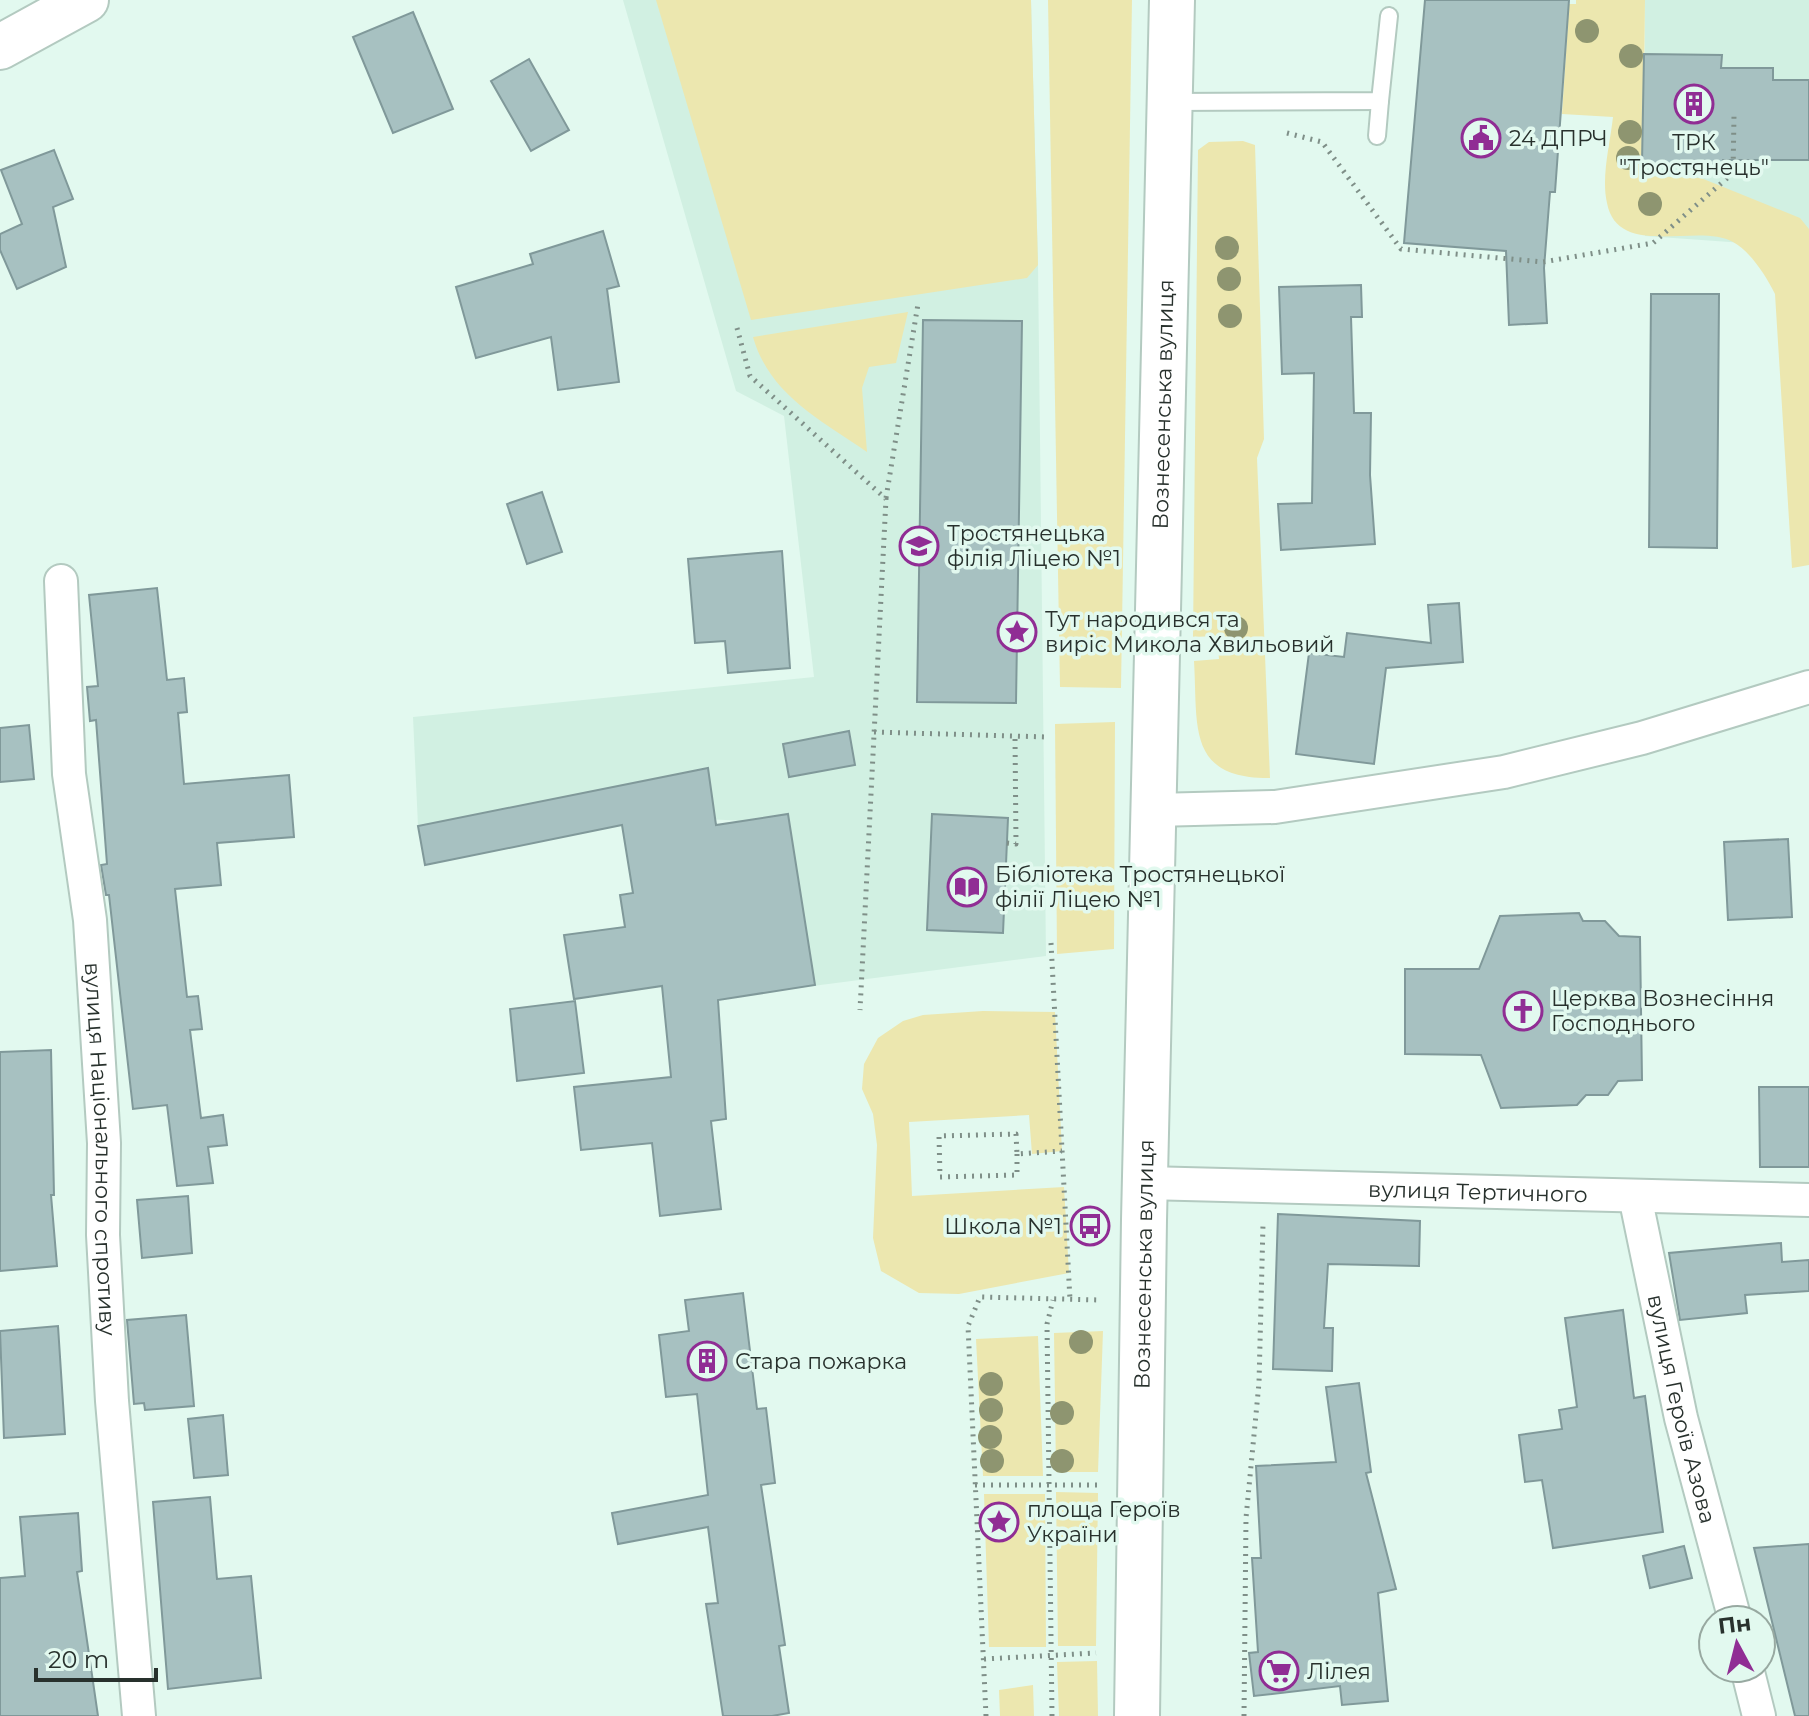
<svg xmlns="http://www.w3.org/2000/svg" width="1809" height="1716" font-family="Montserrat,sans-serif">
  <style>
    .built { fill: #d1f0e2 }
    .green { fill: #ece7af }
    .building { fill: #a7c1c1; stroke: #80999a; stroke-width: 2 }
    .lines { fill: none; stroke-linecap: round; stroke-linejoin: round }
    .lane-casing { stroke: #b3cac0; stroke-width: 20 }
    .street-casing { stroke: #b3cac0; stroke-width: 36 }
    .secondary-casing { stroke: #b3cac0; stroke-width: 48 }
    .primary-casing { stroke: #b3cac0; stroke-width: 48 }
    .path { stroke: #7f8f88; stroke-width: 5; stroke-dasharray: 2 6; stroke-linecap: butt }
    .lane { stroke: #fff; stroke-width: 16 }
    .street { stroke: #fff; stroke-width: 32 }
    .secondary { stroke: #fff; stroke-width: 44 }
    .primary { stroke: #fff; stroke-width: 44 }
    .tree { fill: #8e9570 }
    .labels { text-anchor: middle; stroke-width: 7; stroke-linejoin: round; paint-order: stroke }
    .poi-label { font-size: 22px; fill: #28312d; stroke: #e2f9ef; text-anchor: start }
    .street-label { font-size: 22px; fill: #28312d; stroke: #e2f9ef }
  </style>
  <rect width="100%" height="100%" fill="#e2f9ef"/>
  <g class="built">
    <polygon points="623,0 1031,0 1038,265 1046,956 774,991 746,821 664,817 425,865 418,826 413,717 814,677 784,416 736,391"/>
    <polygon points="1645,0 1809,0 1809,242 1772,245 1645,236"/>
  </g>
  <g class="green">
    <polygon points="656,0 1031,0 1038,265 1027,278 751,320"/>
    <polygon points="1048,0 1132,0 1121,688 1060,687"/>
    <path d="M1576 0H1645L1643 176 1701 178 1800 218 1809 229V565L1792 568 1775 294C1766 276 1751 252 1733 242 1699 222 1618 260 1607 203 1601 177 1610 144 1613 117L1562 114 1569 4H1576Z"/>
    <path d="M1243 141 1255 145 1264 439 1257 458 1270 778C1186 779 1198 725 1194 661L1219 659 1217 636 1193 637 1198 150 1209 142Z"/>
    <path d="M908 312 896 363 869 367 862 388 867 452C820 420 769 394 753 337Z"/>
    <polygon points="1115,722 1114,949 1057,954 1055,724"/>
    <polygon points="983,1011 1055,1012 1062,1151 1032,1154 1029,1115 909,1122 912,1196 1064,1187 1069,1273 959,1294 919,1293 881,1271 873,1238 877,1145 873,1114 862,1089 864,1064 878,1038 903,1021 923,1015"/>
    <polygon points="1103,1331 1098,1472 1056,1472 1054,1333"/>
    <polygon points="1038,1336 1043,1476 983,1476 976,1339"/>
    <polygon points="1056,1492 1098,1493 1096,1646 1058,1646"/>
    <polygon points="984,1494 1045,1494 1046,1647 989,1647"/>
    <polygon points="1097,1661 1098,1716 1059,1716 1057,1662"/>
    <polygon points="1033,1685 1034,1716 1000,1716 999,1690"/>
  </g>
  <g class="building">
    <polygon points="1425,0 1569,0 1555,192 1550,192 1544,268 1547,323 1509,325 1506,251 1404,243"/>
    <polygon points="413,12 453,109 393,133 353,37"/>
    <polygon points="1644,54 1722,55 1721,68 1773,68 1773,80 1809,80 1809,160 1723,160 1722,164 1642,163"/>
    <polygon points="529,59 569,130 531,151 491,81"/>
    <polygon points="54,150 73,199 53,207 66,267 17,289 0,250 0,234 22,224 1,170"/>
    <polygon points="603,231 619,286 607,289 619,382 558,390 551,337 476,358 456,287 533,264 530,254"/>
    <polygon points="1361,285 1362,317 1351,317 1354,413 1371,413 1370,475 1375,544 1281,550 1278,504 1312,503 1314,373 1282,374 1279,287"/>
    <polygon points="1651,294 1719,294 1717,548 1649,547"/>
    <polygon points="923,320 1022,321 1016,703 917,702"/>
    <polygon points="542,492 562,552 527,564 507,504"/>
    <polygon points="782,551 790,668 728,673 725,641 695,643 688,559"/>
    <polygon points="157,588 167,680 184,678 187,712 178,713 184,784 289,775 294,837 217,843 221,885 175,889 187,997 198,996 202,1029 190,1030 201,1118 223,1115 227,1145 208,1147 213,1183 177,1186 167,1105 133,1109 109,895 106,895 101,865 107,864 96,720 90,721 87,687 98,686 89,595"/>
    <polygon points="1459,603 1463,662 1386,668 1374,764 1296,754 1309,653 1344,657 1347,633 1431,643 1428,605"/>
    <polygon points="29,725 34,779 0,782 0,728"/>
    <polygon points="849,731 855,765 789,777 783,744"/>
    <polygon points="708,768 716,825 788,814 815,985 718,1000 726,1119 711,1121 721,1209 660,1216 652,1143 581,1150 574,1087 671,1077 662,986 574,999 564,935 625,927 620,895 633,893 622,825 425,865 418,826"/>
    <polygon points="932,814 1008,818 1003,933 927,930"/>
    <polygon points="1788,839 1792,917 1728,920 1724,842"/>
    <polygon points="1579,913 1583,921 1605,921 1619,936 1640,937 1642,1080 1618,1081 1608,1095 1586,1095 1577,1105 1501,1108 1481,1055 1405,1054 1405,969 1479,969 1500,916"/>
    <polygon points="575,1001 584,1073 517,1081 510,1009"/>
    <polygon points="51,1050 54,1195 51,1195 57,1266 0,1271 0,1052"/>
    <polygon points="1759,1087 1809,1087 1809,1167 1760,1167"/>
    <polygon points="188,1196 192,1253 142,1258 137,1200"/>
    <polygon points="1278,1214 1420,1221 1419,1266 1328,1264 1324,1328 1333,1328 1332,1371 1273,1369"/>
    <polygon points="1781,1243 1782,1262 1809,1260 1809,1291 1745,1295 1747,1313 1680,1320 1669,1253"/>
    <polygon points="743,1293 757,1409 766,1408 775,1483 761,1485 785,1645 779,1646 789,1713 772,1716 723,1716 706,1604 718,1603 708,1527 618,1544 612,1513 708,1495 697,1394 666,1397 659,1335 689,1331 685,1300"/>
    <polygon points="1623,1310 1634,1398 1645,1396 1663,1532 1553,1548 1542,1480 1525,1482 1519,1435 1562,1429 1559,1410 1577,1407 1565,1318"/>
    <polygon points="186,1315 194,1406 145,1410 144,1403 134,1404 127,1320"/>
    <polygon points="58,1326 65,1434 4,1438 0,1331"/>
    <polygon points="1359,1383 1371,1472 1366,1473 1396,1589 1378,1593 1388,1701 1342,1705 1340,1686 1254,1696 1249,1653 1258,1652 1252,1558 1261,1558 1256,1466 1336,1462 1326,1387"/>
    <polygon points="223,1415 228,1475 194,1478 188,1419"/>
    <polygon points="210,1497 217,1579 251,1576 261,1678 168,1689 153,1502"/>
    <polygon points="78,1513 82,1571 77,1572 98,1716 0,1716 0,1578 25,1576 20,1517"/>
    <polygon points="1809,1544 1809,1716 1795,1716 1754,1548"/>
    <polygon points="1684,1546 1692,1578 1650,1588 1643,1556"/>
  </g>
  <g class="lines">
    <defs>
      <g id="lane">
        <polyline points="1171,102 1380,101 1389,16"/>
        <polyline points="1377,136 1380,101"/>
      </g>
      <g id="street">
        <path id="s1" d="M61 581 69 774 90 920 104 1143 103 1235 112 1401 139 1716"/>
        <polyline points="1155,810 1275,807 1504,772 1642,738 1809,687"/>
        <path id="s2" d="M1146 1183 1809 1200"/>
        <path id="s3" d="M1635 1196 1681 1418 1735 1620"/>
        <polyline points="1747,1668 1759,1716"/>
      </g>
      <polyline id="secondary" points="0,47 86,0"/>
      <g id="primary">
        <path id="s4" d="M1137 1716 1144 1220 1172 0"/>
      </g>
    </defs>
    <use href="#lane" class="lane-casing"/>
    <use href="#street" class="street-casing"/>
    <use href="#secondary" class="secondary-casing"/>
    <use href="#primary" class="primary-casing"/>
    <g class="path">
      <polyline points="1287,133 1322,142 1401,249 1543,262 1653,243 1733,173 1734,116"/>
      <polyline points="737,328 750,376 886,499 860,1010"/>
      <polyline points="886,498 918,304"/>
      <polyline points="874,732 1048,737"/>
      <polyline points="1007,843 1016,844 1015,737"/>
      <polyline points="1051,943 1070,1300"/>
      <polyline points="1017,1154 1017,1175 940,1177 939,1136 1016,1134 1017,1154 1062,1151"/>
      <polyline points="975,1485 1098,1485"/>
      <polyline points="984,1659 1096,1653"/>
      <polyline points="986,1716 968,1326 980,1297 1101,1300"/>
      <polyline points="1052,1716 1047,1324 1053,1300"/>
      <polyline points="1244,1716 1246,1518 1259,1383 1263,1224"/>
    </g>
    <use href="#lane" class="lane"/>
    <use href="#street" class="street"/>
    <use href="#secondary" class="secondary"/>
    <use href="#primary" class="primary"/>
  </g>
  <g class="tree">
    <circle cx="1587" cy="31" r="12"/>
    <circle cx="1631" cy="56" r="12"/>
    <circle cx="1630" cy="132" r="12"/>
    <circle cx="1628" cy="158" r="12"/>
    <circle cx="1650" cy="204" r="12"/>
    <circle cx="1227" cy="248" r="12"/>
    <circle cx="1229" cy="279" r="12"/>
    <circle cx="1230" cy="316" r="12"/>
    <circle cx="1236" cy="628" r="12"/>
    <circle cx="1081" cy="1342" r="12"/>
    <circle cx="991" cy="1384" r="12"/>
    <circle cx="991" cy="1410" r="12"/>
    <circle cx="1062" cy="1413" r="12"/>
    <circle cx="990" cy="1437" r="12"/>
    <circle cx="992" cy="1461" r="12"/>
    <circle cx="1062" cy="1461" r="12"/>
  </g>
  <defs>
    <symbol id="building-ring" viewBox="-11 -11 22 22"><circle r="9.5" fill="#e2f9ef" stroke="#902d94" stroke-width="1.5"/><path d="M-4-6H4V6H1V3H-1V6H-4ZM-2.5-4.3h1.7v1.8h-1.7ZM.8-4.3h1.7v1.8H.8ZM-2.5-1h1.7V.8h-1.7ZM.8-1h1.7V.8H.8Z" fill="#902d94"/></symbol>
    <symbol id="civic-ring" viewBox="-11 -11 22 22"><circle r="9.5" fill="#e2f9ef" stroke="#902d94" stroke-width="1.5"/><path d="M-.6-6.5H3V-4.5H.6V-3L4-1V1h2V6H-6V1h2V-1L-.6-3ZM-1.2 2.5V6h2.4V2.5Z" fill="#902d94"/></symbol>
    <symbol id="school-ring" viewBox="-11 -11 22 22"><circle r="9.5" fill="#e2f9ef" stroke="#902d94" stroke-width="1.5"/><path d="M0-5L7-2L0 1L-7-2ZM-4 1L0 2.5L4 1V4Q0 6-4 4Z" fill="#902d94"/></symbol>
    <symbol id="sight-ring" viewBox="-11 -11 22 22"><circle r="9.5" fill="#e2f9ef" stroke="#902d94" stroke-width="1.5"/><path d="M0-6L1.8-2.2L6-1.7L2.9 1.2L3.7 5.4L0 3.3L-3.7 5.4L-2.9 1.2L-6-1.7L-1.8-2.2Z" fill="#902d94"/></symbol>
    <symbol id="library-ring" viewBox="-11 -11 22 22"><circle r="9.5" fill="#e2f9ef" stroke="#902d94" stroke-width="1.5"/><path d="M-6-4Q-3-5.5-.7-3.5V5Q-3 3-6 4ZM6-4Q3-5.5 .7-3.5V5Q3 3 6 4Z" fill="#902d94"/></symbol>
    <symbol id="church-ring" viewBox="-11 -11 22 22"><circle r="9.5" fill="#e2f9ef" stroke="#902d94" stroke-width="1.5"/><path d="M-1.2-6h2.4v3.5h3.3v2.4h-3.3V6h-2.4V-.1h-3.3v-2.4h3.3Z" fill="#902d94"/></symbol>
    <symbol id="bus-ring" viewBox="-11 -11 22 22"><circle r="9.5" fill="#e2f9ef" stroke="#902d94" stroke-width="1.5"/><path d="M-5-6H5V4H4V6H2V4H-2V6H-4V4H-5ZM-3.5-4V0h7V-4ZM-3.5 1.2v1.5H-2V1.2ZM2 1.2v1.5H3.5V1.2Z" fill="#902d94"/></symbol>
    <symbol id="supermarket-ring" viewBox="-11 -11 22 22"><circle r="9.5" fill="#e2f9ef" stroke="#902d94" stroke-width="1.5"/><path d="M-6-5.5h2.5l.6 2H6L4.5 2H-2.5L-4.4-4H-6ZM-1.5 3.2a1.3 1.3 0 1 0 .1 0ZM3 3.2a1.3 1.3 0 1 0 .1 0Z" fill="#902d94"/></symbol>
  </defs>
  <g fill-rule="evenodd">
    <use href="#building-ring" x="1672" y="82" width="44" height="44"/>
    <use href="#civic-ring" x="1459" y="116" width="44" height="44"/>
    <use href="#school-ring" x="897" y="524" width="44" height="44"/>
    <use href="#sight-ring" x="995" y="610" width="44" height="44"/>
    <use href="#library-ring" x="945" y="865" width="44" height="44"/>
    <use href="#church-ring" x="1501" y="989" width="44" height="44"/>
    <use href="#bus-ring" x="1068" y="1204" width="44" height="44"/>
    <use href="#building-ring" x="685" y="1339" width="44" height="44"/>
    <use href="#sight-ring" x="977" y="1500" width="44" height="44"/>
    <use href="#supermarket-ring" x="1257" y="1649" width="44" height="44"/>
  </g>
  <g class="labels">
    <g class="poi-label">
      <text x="1509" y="146">24 ДПРЧ</text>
      <text x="1694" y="150" text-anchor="middle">ТРК<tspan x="1694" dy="25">"Тростянець"</tspan></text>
      <text x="947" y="541">Тростянецька<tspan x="947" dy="25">філія Ліцею №1</tspan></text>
      <text x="1045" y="627">Тут народився та<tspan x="1045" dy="25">виріс Микола Хвильовий</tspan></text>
      <text x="995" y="882">Бібліотека Тростянецької<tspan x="995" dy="25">філії Ліцею №1</tspan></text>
      <text x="1551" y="1006">Церква Вознесіння<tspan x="1551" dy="25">Господнього</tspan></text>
      <text x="1062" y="1234" text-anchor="end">Школа №1</text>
      <text x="735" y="1369">Стара пожарка</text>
      <text x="1027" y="1517">площа Героїв<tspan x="1027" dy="25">України</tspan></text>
      <text x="1307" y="1679">Лілея</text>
    </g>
    <g class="street-label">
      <text dy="8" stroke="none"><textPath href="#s4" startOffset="1312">Вознесенська вулиця</textPath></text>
      <text dy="8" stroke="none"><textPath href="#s1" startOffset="570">вулиця Національного спротиву</textPath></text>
      <text dy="8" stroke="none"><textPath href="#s2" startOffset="332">вулиця Тертичного</textPath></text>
      <text dy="8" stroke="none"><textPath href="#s4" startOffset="452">Вознесенська вулиця</textPath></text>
      <text dy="8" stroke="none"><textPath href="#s3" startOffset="218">вулиця Героїв Азова</textPath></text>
    </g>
  </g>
  <g transform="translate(1737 1644) rotate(353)"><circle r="38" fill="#e2f9ef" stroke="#98a9a1" stroke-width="2"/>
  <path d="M0-6L14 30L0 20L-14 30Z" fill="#902d94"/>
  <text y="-12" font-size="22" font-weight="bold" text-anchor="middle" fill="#28312d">Пн</text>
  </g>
  <path d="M36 1668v12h120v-12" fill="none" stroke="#28312d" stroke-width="4"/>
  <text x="48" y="1668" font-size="24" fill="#28312d" stroke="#e2f9ef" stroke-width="6" paint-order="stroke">20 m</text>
</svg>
